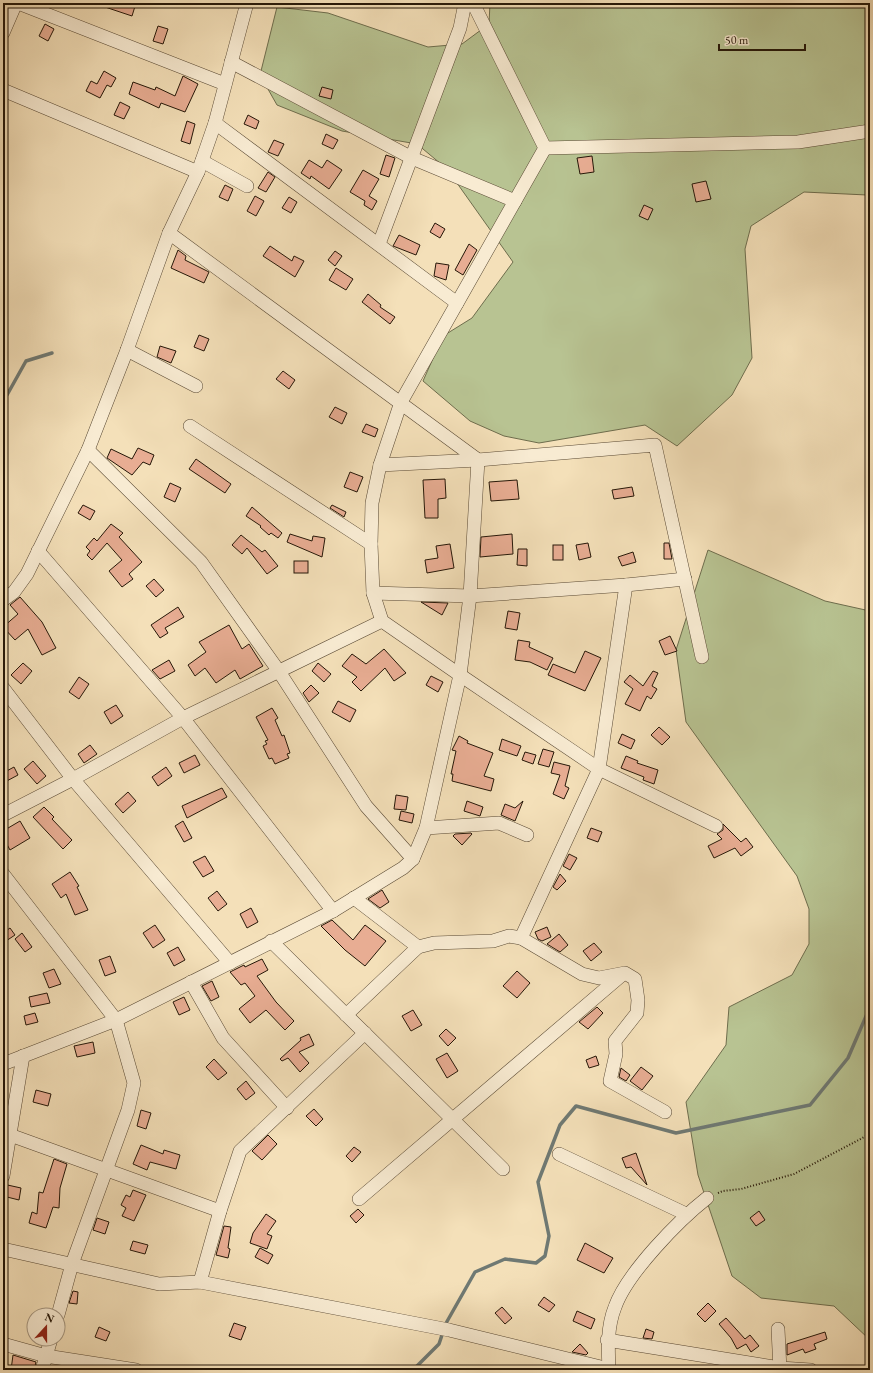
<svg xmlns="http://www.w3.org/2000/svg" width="873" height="1373" font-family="'EB Garamond',serif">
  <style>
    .green { fill: #b8c392; stroke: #6e6d4d }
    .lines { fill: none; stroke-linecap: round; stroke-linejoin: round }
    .stream { stroke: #6f7973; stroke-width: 3.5 }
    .building { fill: #e8ad93; stroke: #251708 }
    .minor-casing { stroke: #594934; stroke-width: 14 }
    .path { stroke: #251708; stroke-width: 2; stroke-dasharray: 1 2; stroke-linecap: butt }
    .minor { stroke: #f8ebd2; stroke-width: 13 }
  </style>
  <rect width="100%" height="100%" fill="#f4e0b9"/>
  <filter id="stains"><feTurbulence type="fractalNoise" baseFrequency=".005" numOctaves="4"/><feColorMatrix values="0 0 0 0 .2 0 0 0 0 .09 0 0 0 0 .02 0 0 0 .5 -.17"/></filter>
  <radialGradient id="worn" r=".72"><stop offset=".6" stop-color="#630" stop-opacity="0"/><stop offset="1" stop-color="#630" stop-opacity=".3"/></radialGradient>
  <g class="green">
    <polygon points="490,3 868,3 870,10 870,198 867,195 804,192 751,226 745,249 752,358 732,395 677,446 645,425 539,443 504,436 470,421 423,381 443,336 472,318 513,262 447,169 417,144 342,131 277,105 260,75 277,7 328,13 428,47 462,44 489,24"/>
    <polygon points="708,550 825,601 870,611 870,1340 834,1306 761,1298 732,1276 698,1175 686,1102 726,1045 729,1007 792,975 809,944 809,909 797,876 686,722 676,650"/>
  </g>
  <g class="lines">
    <g class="stream">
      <polyline points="3,396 7,395 26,361 52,353"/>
      <polyline points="445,1325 475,1272 505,1259 536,1263 545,1256 549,1236 538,1182 560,1125 576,1106 676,1133 810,1105 848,1058 870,1007"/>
      <polyline points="413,1370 439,1344 443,1332"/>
    </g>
  </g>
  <g class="building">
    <polygon points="100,3 136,3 132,16 99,5"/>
    <polygon points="45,24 54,29 48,41 39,36"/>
    <polygon points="158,26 168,29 163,44 153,41"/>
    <polygon points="104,71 116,78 111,87 107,85 100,98 86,91 91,81 97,84"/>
    <polygon points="183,76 198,84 185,112 161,103 159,108 129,94 133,82 155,90 156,87 175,96"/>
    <polygon points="322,87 333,90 331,99 319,96"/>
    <polygon points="120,102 130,107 124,119 114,115"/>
    <polygon points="248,115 259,121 256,129 244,124"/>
    <polygon points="187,121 195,124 190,144 181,141"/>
    <polygon points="326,134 338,140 333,149 322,144"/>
    <polygon points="274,140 284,144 278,156 268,152"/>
    <polygon points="386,155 395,158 389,177 380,174"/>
    <polygon points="592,156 594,172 580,174 577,158"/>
    <polygon points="309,160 322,168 327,160 342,170 329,189 311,176 310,179 301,173"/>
    <polygon points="363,170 379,179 369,196 377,201 372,210 364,205 365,201 350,192"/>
    <polygon points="268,172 275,177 266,192 258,188"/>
    <polygon points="706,181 711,199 696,202 692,184"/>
    <polygon points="225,185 233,189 228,201 219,197"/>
    <polygon points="255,196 264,201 256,216 247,211"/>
    <polygon points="289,197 297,202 291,213 282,208"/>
    <polygon points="644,205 653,209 648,220 639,216"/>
    <polygon points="435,223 445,229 440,238 430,232"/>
    <polygon points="399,235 420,245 416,255 393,246"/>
    <polygon points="469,244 477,250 463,275 455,270"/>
    <polygon points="270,246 292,261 294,256 304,261 295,277 263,256"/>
    <polygon points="178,250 186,256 185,260 209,272 204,283 171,268"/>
    <polygon points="335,251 342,256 335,266 328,260"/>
    <polygon points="436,263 449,265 446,280 434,276"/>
    <polygon points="336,268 353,279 346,290 329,280"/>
    <polygon points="368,294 381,305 380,307 395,317 390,324 362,302"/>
    <polygon points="199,335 209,339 204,351 194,347"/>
    <polygon points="160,346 176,351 171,363 157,357"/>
    <polygon points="283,371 295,380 289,389 276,379"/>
    <polygon points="335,407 347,413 342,424 329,417"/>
    <polygon points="366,424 378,429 375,437 362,432"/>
    <polygon points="138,448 154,455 150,465 143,462 132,475 107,458 111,449 132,459"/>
    <polygon points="196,459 231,484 225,493 189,469"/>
    <polygon points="350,472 363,477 357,492 344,487"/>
    <polygon points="445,479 446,498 438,499 438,518 425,518 423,480"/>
    <polygon points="517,480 519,499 491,501 489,482"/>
    <polygon points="170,483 181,488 175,502 164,497"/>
    <polygon points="632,487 634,496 614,499 612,490"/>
    <polygon points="83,505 95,511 90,520 78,513"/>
    <polygon points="332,505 346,512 344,517 330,508"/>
    <polygon points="252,507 282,533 278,538 271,533 269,535 260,527 261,526 246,516"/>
    <polygon points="111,524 123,533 119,537 142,562 129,574 133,579 122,587 109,571 122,560 107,543 92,560 87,555 90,551 86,547 94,538 97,541"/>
    <polygon points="290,534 312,541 313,536 325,538 322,557 287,542"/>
    <polygon points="512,534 513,554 480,557 481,537"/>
    <polygon points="241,535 262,552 265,550 278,566 267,574 247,548 242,554 232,545"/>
    <polygon points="588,543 591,557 579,560 576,545"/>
    <polygon points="664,543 669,543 672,559 664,559"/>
    <polygon points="450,544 454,568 427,573 425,560 438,558 436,546"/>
    <rect x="553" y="545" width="10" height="15"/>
    <polygon points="518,549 527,549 527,566 517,565"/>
    <polygon points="633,552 636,562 622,566 618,557"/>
    <rect x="294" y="561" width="14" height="12"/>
    <polygon points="154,579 164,590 156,597 146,586"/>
    <polygon points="20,597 42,622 56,648 42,655 28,629 15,640 3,627 18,614 10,605"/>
    <polygon points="421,602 448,603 442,615"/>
    <polygon points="178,607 184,617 165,628 168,633 160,638 151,625"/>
    <polygon points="508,611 520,613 517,630 505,628"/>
    <polygon points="229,625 242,649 249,644 263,666 240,679 235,670 216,683 205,668 195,676 188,665 206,652 199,642"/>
    <polygon points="670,636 677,651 665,655 659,641"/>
    <polygon points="518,640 530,642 529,647 553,658 547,670 530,662 515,660"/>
    <polygon points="384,649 406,673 394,681 385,668 361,691 352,682 357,677 342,666 352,654 366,664"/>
    <polygon points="585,651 601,658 585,691 548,675 553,664 575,673"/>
    <polygon points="169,660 175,671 160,679 152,670"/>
    <polygon points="23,663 32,671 21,684 11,675"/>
    <polygon points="318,663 331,674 324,682 312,671"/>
    <polygon points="653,671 658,673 652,686 657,689 651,699 647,696 640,711 625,704 633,689 624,682 630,675 643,686"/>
    <polygon points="431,676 443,682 438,692 426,685"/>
    <polygon points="79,677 89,684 79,699 69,692"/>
    <polygon points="311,685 319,693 309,702 303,693"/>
    <polygon points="338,701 356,710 350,722 332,712"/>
    <polygon points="116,705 123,716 111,724 104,712"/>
    <polygon points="272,708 278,718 275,720 282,736 284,735 290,753 287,754 289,758 275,764 272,758 269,759 263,746 267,744 265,741 268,740 256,717"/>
    <polygon points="659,727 670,737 662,745 651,735"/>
    <polygon points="622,734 635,740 631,749 618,743"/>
    <polygon points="459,736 468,741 467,743 493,753 484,776 494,779 491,791 452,781 453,774 451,774 456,751 452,750"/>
    <polygon points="502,739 521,746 517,756 499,750"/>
    <polygon points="90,745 97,754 84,763 78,754"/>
    <polygon points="543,749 554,752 549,767 538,764"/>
    <polygon points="525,752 536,755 533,764 522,760"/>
    <polygon points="195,755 200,765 184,773 179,763"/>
    <polygon points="626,756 638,761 637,763 658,770 654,784 643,780 644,777 621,768"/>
    <polygon points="33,761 46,776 37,784 24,769"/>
    <polygon points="554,762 570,766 565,786 569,788 564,799 553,794 560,775 551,773"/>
    <polygon points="14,767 18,775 3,783 3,773"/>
    <polygon points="166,767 172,776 158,786 152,777"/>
    <polygon points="222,788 227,797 187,818 182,806"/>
    <polygon points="128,792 136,801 123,813 115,804"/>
    <polygon points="396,795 408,797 406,810 394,809"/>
    <polygon points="467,801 483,807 480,816 464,811"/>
    <polygon points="523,801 515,821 501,815 505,804 515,808"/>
    <polygon points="44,807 54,817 52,819 72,840 63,849 33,817"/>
    <polygon points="401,811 414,814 412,823 399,820"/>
    <polygon points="20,821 30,838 10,850 3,837 3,831"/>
    <polygon points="183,821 192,838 184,842 175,826"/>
    <polygon points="723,824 741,842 746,838 753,847 741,856 735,848 714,858 708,846 722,839 717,834 723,830"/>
    <polygon points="591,828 602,832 598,842 587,838"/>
    <polygon points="471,833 472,834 462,845 453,836 455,834"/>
    <polygon points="569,854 577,858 570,870 563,866"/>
    <polygon points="205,856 214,871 203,877 193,862"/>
    <polygon points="70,872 79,886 77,887 88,910 75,915 66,894 61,898 52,884"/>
    <polygon points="560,874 566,881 557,890 553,887"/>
    <polygon points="382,890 389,902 380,908 368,899"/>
    <polygon points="217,891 227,904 218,911 208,898"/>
    <polygon points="251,908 258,922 247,928 240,914"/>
    <polygon points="332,920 353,940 365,925 386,941 365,966 345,950 321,926"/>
    <polygon points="155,925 165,940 153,948 143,933"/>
    <polygon points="547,927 551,937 542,941 538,939 535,932"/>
    <polygon points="10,928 15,935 3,943 3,933"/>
    <polygon points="22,933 32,947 25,952 15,939"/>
    <polygon points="559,934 568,945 560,952 547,944"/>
    <polygon points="594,943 602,952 591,961 583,951"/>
    <polygon points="178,947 185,960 174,966 167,953"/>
    <polygon points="110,956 116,972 105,976 99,960"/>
    <polygon points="262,959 268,970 257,976 276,1002 294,1021 285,1030 266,1010 250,1023 239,1009 255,996 245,983 241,985 230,972 244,965 245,967"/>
    <polygon points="54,969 61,984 49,988 43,973"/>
    <polygon points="517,971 530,983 517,998 503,986"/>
    <polygon points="212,981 219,997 211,1001 202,986"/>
    <polygon points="47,993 50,1003 31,1007 29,997"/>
    <polygon points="184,997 190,1010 179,1015 173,1002"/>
    <polygon points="597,1007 603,1013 588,1029 579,1022"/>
    <polygon points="413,1010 422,1025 411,1031 402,1016"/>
    <polygon points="35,1013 38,1022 26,1025 24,1016"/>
    <polygon points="446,1029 456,1038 448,1046 439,1036"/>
    <polygon points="309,1034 314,1045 299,1052 309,1063 300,1072 288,1058 282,1061 280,1059 301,1040 300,1038"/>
    <polygon points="93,1042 95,1053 77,1057 74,1046"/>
    <polygon points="447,1053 458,1071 447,1078 436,1059"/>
    <polygon points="596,1056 599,1065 589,1068 586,1060"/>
    <polygon points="214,1059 227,1073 218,1080 206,1067"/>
    <polygon points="641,1067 653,1076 642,1090 630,1081"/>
    <polygon points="621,1068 630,1075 626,1081 619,1077"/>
    <polygon points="246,1081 255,1093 246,1100 237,1089"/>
    <polygon points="36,1090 51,1094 48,1106 33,1102"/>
    <polygon points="314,1109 323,1119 316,1126 306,1116"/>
    <polygon points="141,1110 151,1113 146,1129 137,1126"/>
    <polygon points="268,1135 277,1144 262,1160 252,1151"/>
    <polygon points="141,1145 163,1154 164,1150 180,1155 176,1169 150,1162 147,1170 133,1164"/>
    <polygon points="354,1147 361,1152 352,1162 346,1156"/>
    <polygon points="636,1153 647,1185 631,1167 626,1168 622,1158"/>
    <polygon points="54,1159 67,1164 60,1188 59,1208 53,1207 46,1228 29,1223 32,1212 37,1214 39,1192 43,1193"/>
    <polygon points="3,1184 21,1188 19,1200 3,1196"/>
    <polygon points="133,1190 146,1195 134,1221 122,1216 126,1208 121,1205 126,1195 130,1197"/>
    <polygon points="358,1209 364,1215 356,1223 350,1216"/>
    <polygon points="759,1211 765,1220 756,1226 750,1218"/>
    <polygon points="266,1214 276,1221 267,1234 272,1236 267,1249 250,1243 253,1233"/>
    <polygon points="97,1218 109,1222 105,1234 93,1230"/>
    <polygon points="224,1226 231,1227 228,1248 230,1249 228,1258 216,1255"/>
    <polygon points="133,1241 148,1245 145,1254 130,1250"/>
    <polygon points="585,1243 613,1258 604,1273 577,1260"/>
    <polygon points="260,1248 273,1255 268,1264 255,1257"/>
    <polygon points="73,1291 78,1292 77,1304 69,1303"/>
    <polygon points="544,1297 555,1305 549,1312 538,1305"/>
    <polygon points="708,1303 716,1311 705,1322 697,1314"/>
    <polygon points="502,1307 512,1318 505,1324 495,1313"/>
    <polygon points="577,1311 595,1319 591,1329 573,1321"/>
    <polygon points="726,1318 745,1339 750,1335 759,1346 751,1352 746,1344 737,1349 731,1338 719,1324"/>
    <polygon points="234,1323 246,1327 241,1340 229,1336"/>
    <polygon points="99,1327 110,1332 106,1341 95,1337"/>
    <polygon points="646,1329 654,1332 652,1339 643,1338"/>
    <polygon points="825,1332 827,1339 814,1344 816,1349 805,1353 803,1349 787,1355 787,1344"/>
    <polygon points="580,1344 588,1353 586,1355 572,1352"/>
    <polygon points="13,1355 36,1362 34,1370 11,1370"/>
  </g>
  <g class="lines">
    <defs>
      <g id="minor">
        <polyline points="18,3 225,84"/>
        <polyline points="473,3 545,148 401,402 380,465 372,503 371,544 373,593 382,621 460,675 599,769 716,826"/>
        <polyline points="3,33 16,3"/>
        <polyline points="231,62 412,158 515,201"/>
        <polyline points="3,90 198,172"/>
        <polyline points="215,123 457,303"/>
        <polyline points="545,148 798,142 870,131"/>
        <polyline points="202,161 247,186"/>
        <polyline points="379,244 460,28 465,3"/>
        <polyline points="127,350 196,386"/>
        <polyline points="190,426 371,544"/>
        <polyline points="88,450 201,562 278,670 366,806 413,859"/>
        <polyline points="380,465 478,460 655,445 702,657"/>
        <polyline points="38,551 183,718 333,911"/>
        <polyline points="373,593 470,596 626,585 685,579"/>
        <polyline points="3,600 14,592 27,574 88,450 127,350 169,233 198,172 215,123 247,3"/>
        <polyline points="3,688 73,779 230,963"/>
        <polyline points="3,815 73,779 183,718 382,621"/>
        <polyline points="426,828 499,823 527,835"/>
        <polyline points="3,874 116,1020 134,1083 128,1110 72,1264 58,1315"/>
        <polyline points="354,898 418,947 434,943 493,941 509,936 521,938 582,974 599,978 625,973 635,979 638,1000 637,1013 615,1041 616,1054 610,1081 665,1112"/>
        <polyline points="521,938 599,769 626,585"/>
        <polyline points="271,941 503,1169"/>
        <polyline points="191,982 223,1038 287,1108"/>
        <polyline points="346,1015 418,947"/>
        <polyline points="3,1064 116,1020 333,911 403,868 413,859 426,828 460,675 470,596 478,460 169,233"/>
        <polyline points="10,1135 220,1211"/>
        <polyline points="559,1154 686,1214"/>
        <polyline points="3,1176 23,1056"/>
        <polyline points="359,1199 623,974"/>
        <polyline points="3,1249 159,1284 200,1282 449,1330 609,1369"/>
        <polyline points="200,1282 220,1211 240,1151 365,1033"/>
        <polyline points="778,1329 780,1370"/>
        <polyline points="607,1340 780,1368 811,1370"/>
        <polyline points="3,1344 46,1356 136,1370"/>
        <polyline points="42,1370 51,1339"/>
        <path d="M609 1370C608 1348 607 1327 615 1307 627 1273 679 1220 707 1198"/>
      </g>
    </defs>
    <use href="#minor" class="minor-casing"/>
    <polyline class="path" points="718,1193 723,1191 741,1189 794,1174 870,1134"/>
    <use href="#minor" class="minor"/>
  </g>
  <rect width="873" height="1373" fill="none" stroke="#f4e0b9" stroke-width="16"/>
  <rect x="4" y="4" width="865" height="1365" fill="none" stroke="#251708" stroke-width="2"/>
  <rect x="8" y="8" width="857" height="1357" fill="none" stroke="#251708"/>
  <g transform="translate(46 1327) rotate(21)"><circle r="19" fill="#f8ebd2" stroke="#a49681"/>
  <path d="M0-3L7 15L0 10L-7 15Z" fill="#8f2418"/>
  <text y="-6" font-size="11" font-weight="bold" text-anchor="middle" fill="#251708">N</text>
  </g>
  <path d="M719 44v6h86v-6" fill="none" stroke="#251708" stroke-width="2"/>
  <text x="725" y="44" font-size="12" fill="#251708" stroke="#f8ebd2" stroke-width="3" paint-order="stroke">50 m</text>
  <rect width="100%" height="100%" filter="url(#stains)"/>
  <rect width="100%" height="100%" fill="url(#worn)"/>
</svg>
